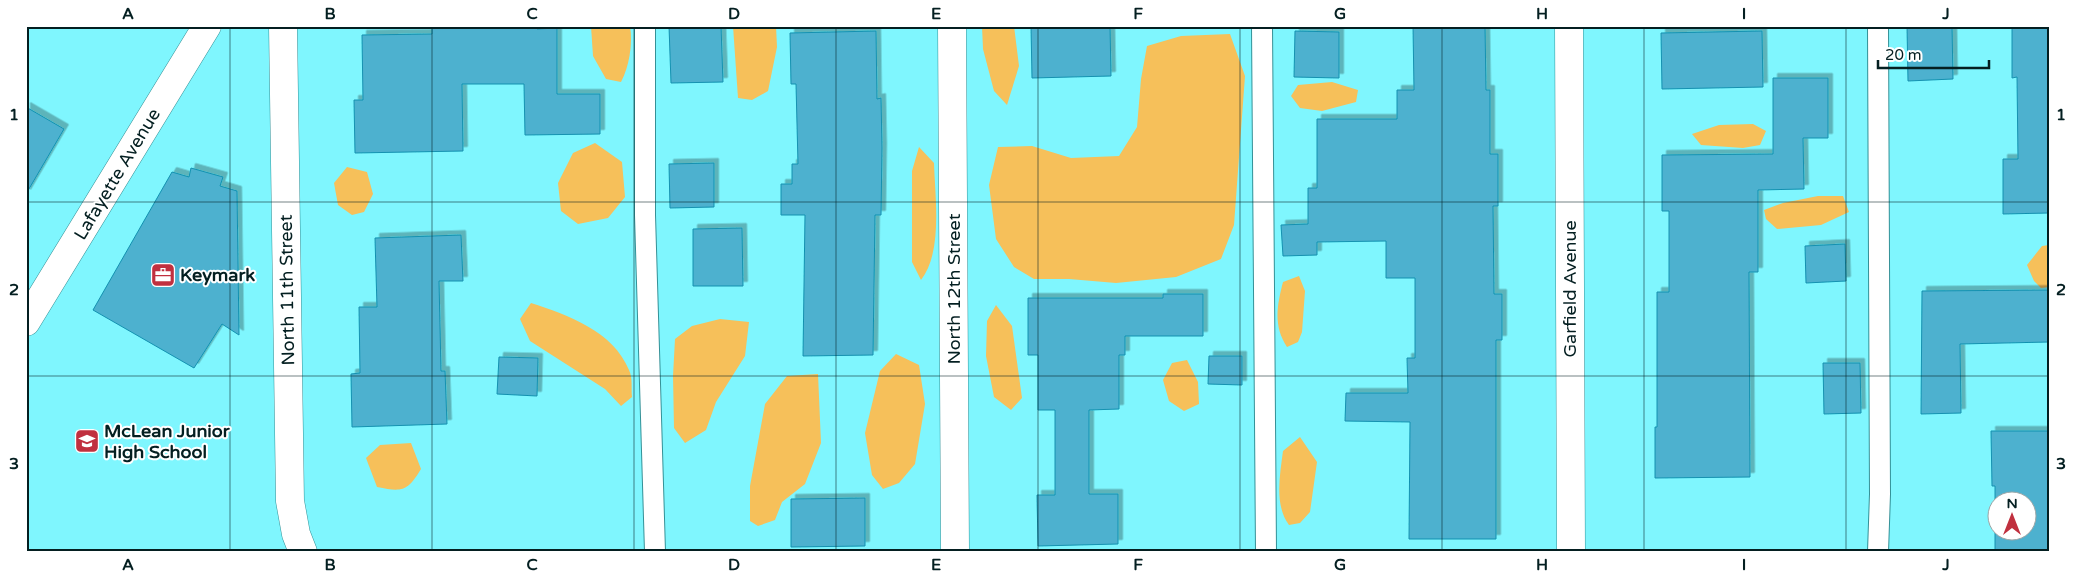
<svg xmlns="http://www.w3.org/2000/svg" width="2075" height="578" font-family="'Varela Round',sans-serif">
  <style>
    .green { fill: #f6c05a }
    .building { fill: #4db1cf; stroke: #1291b0; fill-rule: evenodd; filter: url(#shadow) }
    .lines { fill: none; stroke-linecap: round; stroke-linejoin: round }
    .lane-casing { stroke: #349197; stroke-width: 22 }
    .street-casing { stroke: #349197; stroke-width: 29 }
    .secondary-casing { stroke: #349197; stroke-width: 29 }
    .lane { stroke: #fff; stroke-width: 20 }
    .street { stroke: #fff; stroke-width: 28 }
    .secondary { stroke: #fff; stroke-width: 28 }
    .grid { fill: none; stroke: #041f21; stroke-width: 1; stroke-opacity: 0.55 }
    .labels { text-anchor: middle; stroke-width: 4; stroke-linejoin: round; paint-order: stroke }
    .street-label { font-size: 18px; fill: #041f21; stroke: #fff }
    .poi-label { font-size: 18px; font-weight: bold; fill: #041f21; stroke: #fff; text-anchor: start }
    .neatline { fill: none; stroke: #041f21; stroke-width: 2 }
    .grid-label { font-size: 16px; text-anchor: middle; font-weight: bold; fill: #041f21 }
  </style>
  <defs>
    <filter id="shadow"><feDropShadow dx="4.5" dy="-4.5" stdDeviation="0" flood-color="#0004"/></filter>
  </defs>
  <rect width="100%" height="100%" fill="#7ff6fe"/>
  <g class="green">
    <path d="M591 26H630C633 44 629 67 621 82L606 79 593 56Z"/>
    <polygon points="733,26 776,26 777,47 768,91 752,100 738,98"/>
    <polygon points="982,26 1014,26 1019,66 1007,105 994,91 983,49"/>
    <polygon points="1230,34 1245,76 1234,225 1221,259 1176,277 1116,283 1069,279 1034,279 1014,267 996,239 989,185 998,147 1032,146 1071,158 1119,156 1137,127 1141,79 1147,46 1181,36"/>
    <polygon points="1332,82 1358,90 1356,102 1322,111 1300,108 1291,96 1298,85"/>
    <polygon points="1753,124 1766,131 1760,145 1743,148 1701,145 1692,134 1719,125"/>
    <polygon points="595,143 622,162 625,197 608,218 578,224 561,211 558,183 573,153"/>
    <path d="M919 147 934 163C935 197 943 252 921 280L912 262V171Z"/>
    <polygon points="347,167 367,172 373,194 364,212 352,215 338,205 334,183"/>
    <polygon points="1818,196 1843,196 1849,212 1821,225 1777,229 1766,219 1764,210 1783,203"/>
    <polygon points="2049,245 2049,287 2041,288 2034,281 2027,265 2042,246"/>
    <path d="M1299 276 1305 291 1302 332 1298 342 1287 347C1273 326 1277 305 1283 282Z"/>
    <path d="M531 303C568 315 613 331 629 370 633 378 631 389 632 397L621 406 605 389 530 341 520 319Z"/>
    <polygon points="996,305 1012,326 1022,398 1011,410 994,397 986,356 987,321"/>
    <polygon points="720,319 749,322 745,356 716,402 706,430 685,443 674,428 673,376 675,339 692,326"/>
    <polygon points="896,354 919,365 925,404 915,464 899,483 883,489 872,475 865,433 880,371"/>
    <polygon points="1187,360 1198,382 1199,404 1184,411 1169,401 1163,380 1172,363"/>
    <polygon points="818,374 821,443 805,484 782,502 775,520 758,526 750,521 750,486 765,404 787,376"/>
    <path d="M1300 437 1317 462 1310 512 1300 523 1289 525C1274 505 1280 474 1283 451Z"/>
    <path d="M411 443 421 469C407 492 402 492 377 487L366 458 380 445Z"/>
  </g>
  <g class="building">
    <polygon points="432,26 537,26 537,29 557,28 557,94 600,94 600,134 525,135 524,84 462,84 463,151 355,153 354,100 363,100 362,35 432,34"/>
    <polygon points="669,26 721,26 723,82 671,83"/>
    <polygon points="1031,26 1110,26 1111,76 1032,78"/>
    <polygon points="1413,26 1485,26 1486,90 1490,90 1490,154 1498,154 1498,206 1493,206 1494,294 1502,294 1502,340 1496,340 1496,539 1409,539 1410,422 1345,421 1346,393 1408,393 1407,358 1415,358 1415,278 1386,278 1386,241 1317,242 1317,255 1283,256 1281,225 1308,224 1308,188 1317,188 1317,119 1397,119 1397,90 1414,90"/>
    <polygon points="1907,26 1952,26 1953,79 1908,81"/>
    <polygon points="2012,26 2049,26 2049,213 2003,214 2003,159 2018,159 2017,77 2012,78"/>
    <polygon points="876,31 877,99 881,98 882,148 881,215 875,215 873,355 803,356 805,215 781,215 781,184 792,184 792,164 798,164 796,84 791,84 790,33"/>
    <polygon points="1295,31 1339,32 1339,78 1294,77"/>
    <polygon points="1762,31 1763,87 1662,89 1661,33"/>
    <polygon points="1773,78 1828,78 1828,138 1803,138 1804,189 1758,190 1758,272 1749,272 1750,477 1655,478 1655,427 1657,427 1657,292 1669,292 1669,211 1662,211 1662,155 1773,154"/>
    <polygon points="26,107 64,129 26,194"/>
    <polygon points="714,163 714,207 670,208 669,164"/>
    <polygon points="191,168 223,177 220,186 237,191 239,335 222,324 194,368 93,310 172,172 189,177"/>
    <polygon points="742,228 743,286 693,286 693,229"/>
    <polygon points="461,235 463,281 439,281 441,371 445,371 447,424 352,427 351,374 360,373 359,307 377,307 375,238"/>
    <polygon points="1845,244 1846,281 1806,283 1805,246"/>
    <polygon points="2049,290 2049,342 1960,344 1961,413 1921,414 1922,291"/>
    <polygon points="1163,294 1203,294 1203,336 1125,336 1125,355 1119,355 1119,409 1089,410 1089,494 1118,494 1118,544 1038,546 1037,495 1055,495 1055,410 1038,410 1038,355 1028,355 1028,298 1163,298"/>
    <polygon points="1209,356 1242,356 1242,385 1208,384"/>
    <polygon points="499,357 538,358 537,396 497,394"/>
    <polygon points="1823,363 1860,363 1861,413 1824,414"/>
    <path d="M1991 431H2049V552H1995V486H1992ZM1998 500H2028V530H1998Z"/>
    <polygon points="865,498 865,546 791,547 791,499"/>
  </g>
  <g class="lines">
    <defs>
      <g id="lane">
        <polyline points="645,26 645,215 655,552"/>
        <polyline points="1262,26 1266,552"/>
        <polyline points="1878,552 1880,494 1878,26"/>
      </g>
      <g id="street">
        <polyline points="283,26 290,501 296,534 303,552"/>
        <polyline points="952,26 955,552"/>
        <polyline points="1569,26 1571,552"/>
      </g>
      <polyline id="secondary" points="26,322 207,26"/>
    </defs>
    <use href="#lane" class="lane-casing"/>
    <use href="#street" class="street-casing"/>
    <use href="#secondary" class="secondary-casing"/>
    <use href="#lane" class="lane"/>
    <use href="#street" class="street"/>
    <use href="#secondary" class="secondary"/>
  </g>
  <path class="grid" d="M230 26V552M432 26V552M634 26V552M836 26V552M1038 26V552M1240 26V552M1442 26V552M1644 26V552M1846 26V552M26 202H2049M26 376H2049"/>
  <defs>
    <symbol id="office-square" viewBox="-11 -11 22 22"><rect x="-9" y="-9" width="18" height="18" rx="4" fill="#c0303f" stroke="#fff"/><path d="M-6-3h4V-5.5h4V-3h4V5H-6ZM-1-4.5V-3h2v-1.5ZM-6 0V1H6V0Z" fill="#fff"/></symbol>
    <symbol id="school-square" viewBox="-11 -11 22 22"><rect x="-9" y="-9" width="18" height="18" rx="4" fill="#c0303f" stroke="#fff"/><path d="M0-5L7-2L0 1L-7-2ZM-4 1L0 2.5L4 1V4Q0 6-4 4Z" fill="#fff"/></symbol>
  </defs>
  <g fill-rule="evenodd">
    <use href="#office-square" x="149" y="261" width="28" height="28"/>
    <use href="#school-square" x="73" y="427" width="28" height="28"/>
  </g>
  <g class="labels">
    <g class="street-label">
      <text transform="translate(117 174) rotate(-59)" y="6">Lafayette Avenue</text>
      <text transform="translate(954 289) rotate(-90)" y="6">North 12th Street</text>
      <text transform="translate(1570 289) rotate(-90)" y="6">Garfield Avenue</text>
      <text transform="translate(287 290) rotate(-91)" y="6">North 11th Street</text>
    </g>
    <g class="poi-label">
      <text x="180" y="281">Keymark</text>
      <text x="104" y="437">McLean Junior<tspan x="104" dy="21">High School</tspan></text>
    </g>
  </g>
  <rect width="2075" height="578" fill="none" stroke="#ffffff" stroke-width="55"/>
  <g transform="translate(2012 516)"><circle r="24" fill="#ffffff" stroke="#9ba5a6"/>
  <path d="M0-4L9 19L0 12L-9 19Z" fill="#c0303f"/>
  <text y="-8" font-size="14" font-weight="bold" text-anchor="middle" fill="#041f21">N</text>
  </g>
  <path d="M1878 60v8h111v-8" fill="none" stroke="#041f21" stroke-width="2.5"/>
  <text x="1885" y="60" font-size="15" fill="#041f21" stroke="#ffffff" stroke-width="4" paint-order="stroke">20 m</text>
  <rect x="28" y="28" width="2020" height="522" class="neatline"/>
  <g class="grid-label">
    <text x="128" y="19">A</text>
    <text x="330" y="19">B</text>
    <text x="532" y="19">C</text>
    <text x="734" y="19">D</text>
    <text x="936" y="19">E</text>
    <text x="1138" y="19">F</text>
    <text x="1340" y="19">G</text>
    <text x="1542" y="19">H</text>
    <text x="1744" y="19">I</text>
    <text x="1946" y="19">J</text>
    <text x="14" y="120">1</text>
    <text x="2061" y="120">1</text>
    <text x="14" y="295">2</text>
    <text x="2061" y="295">2</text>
    <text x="14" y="469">3</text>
    <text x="2061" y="469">3</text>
    <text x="128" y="570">A</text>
    <text x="330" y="570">B</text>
    <text x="532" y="570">C</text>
    <text x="734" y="570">D</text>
    <text x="936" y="570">E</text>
    <text x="1138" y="570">F</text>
    <text x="1340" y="570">G</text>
    <text x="1542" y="570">H</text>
    <text x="1744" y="570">I</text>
    <text x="1946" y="570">J</text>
  </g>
</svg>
